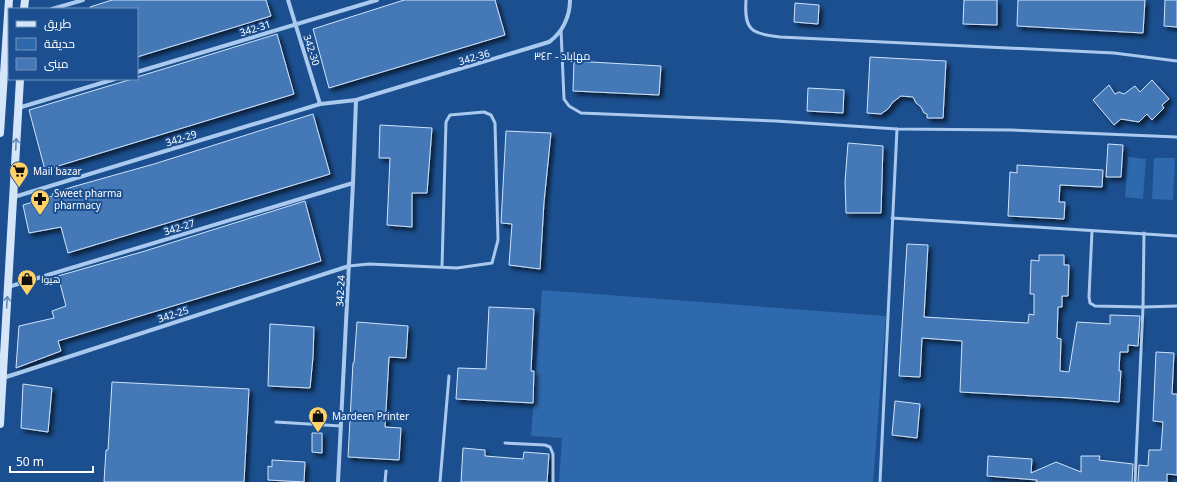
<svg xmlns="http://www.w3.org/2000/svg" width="1177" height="482" font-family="'Noto Sans',Cairo,sans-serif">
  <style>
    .green { fill: #2e69ad }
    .building { fill: #4478b7; stroke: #cfe3fa; filter: url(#shadow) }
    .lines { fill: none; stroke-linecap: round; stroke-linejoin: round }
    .lane { stroke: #a9c9ee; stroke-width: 3 }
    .street { stroke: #a9c9ee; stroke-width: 4 }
    .secondary { stroke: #d6e6fa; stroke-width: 8 }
    .oneway { stroke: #668bba }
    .labels { text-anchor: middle; stroke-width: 4; stroke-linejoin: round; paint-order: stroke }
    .street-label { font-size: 10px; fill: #fff; stroke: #1b4f8f }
    .poi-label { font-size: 10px; fill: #fff; stroke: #1b4f8f; text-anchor: start }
    .neighbourhood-label { font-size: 11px; fill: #fff; stroke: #1b4f8f }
  </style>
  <defs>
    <filter id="shadow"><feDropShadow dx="3.5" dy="3.5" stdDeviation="2" flood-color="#0009"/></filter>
  </defs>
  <rect width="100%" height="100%" fill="#1b4f8f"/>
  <g class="green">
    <polygon points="1128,157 1146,159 1143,199 1125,197"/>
    <polygon points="1154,158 1175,158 1173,200 1152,199"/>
    <polygon points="542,290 886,316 873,482 559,482 562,438 531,436"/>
  </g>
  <g class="building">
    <polygon points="112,0 266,0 271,16 137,57 137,9 90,9 90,7"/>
    <polygon points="404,0 495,0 505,35 329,88 313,29"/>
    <polygon points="964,0 997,0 997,25 963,24"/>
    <polygon points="1018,0 1145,0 1143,33 1017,26"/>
    <polygon points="1165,0 1177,0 1177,27 1164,26"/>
    <polygon points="795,3 819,5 818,24 794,22"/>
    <polygon points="277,34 294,94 45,170 29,110 102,88 132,79 137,79 137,77 160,70"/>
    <polygon points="870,57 946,61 943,118 927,118 927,114 924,113 921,107 916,103 913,97 901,96 893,102 888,109 881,114 867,113"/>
    <polygon points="574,61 661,66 659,95 573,91"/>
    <polygon points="1152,80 1169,99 1162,105 1164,108 1152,120 1147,114 1139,122 1121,119 1114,125 1093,100 1109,85 1115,94 1119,92 1124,94 1135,86 1140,92"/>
    <polygon points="808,88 844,90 843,113 807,111"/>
    <polygon points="313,114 330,174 68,253 61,227 29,233 23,205 53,196 52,194 72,187 154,164"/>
    <polygon points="380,125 432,128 427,193 412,193 412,227 387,225 390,158 379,158"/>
    <polygon points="506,131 551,133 544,202 540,269 509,265 512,224 501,223"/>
    <polygon points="848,143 883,146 881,213 846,213 845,182"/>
    <polygon points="1108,144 1123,145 1121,177 1106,177"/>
    <polygon points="1017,165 1103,170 1102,187 1060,185 1059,202 1065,202 1064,219 1008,216 1010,172 1017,173"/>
    <polygon points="305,201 321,261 58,341 61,351 16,368 19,326 54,318 52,311 66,306 58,276 145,251"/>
    <polygon points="907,244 928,245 924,317 1028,323 1029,314 1034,315 1034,294 1030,294 1031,260 1039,261 1039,255 1064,255 1064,265 1069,265 1068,296 1062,296 1062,307 1058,307 1057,338 1061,339 1060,371 1069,372 1077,322 1110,324 1110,315 1140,316 1138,346 1128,345 1128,352 1120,352 1119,371 1121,371 1119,402 1071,398 960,392 962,341 922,338 920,377 899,376"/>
    <polygon points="489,307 534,309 531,371 534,371 533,403 456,399 458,368 486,369"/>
    <polygon points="357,322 408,326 406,358 389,357 385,427 401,428 399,460 348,457 353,363 354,363"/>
    <polygon points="270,324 314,327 313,357 310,388 268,386"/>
    <polygon points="1156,352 1174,353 1172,394 1177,394 1177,475 1167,474 1167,482 1138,482 1139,465 1148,466 1149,450 1161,450 1163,422 1153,421"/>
    <polygon points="112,382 249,389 244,482 104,482 106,450 108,450"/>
    <polygon points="23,384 52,388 48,432 21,428"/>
    <polygon points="895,401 920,404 917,438 892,435"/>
    <polygon points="312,433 322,433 322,453 312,452"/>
    <polygon points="463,448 485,450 485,456 523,459 524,452 549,454 547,482 461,482"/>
    <polygon points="988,456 1032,459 1031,473 1056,462 1081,472 1081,456 1100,456 1099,460 1133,464 1132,482 1036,482 1037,480 987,476"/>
    <polygon points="272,460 305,462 304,482 268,480 268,466 272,467"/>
  </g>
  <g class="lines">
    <g class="lane">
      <path d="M746 0C744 31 751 33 780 37L1114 53 1177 61"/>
      <polyline points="561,30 564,99 569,106 581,113 776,121 897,129 1011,130 1177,137"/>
      <polyline points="892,218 1177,236"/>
      <polyline points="1092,231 1089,297 1090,303 1095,306 1143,307 1177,306"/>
      <polyline points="349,266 369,264 457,268 492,263 498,240 495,123 491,115 484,112 450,115 446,122 442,267"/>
      <polyline points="276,422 341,426"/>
      <polyline points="505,443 545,445 550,447 553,454 553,482"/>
      <polyline points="385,482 386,471"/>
      <polyline points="440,482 449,376"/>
      <polyline points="880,482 897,129"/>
      <polyline points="1135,482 1143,307 1144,233"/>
    </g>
    <g class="street">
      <polyline points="288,0 320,104"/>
      <polyline points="52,9 83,0"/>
      <polyline points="137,72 377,0"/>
      <polyline points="18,108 115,79"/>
      <path d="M14 197 320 104 356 100 549 42C563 32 570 16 570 0"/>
      <polyline points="8,287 353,183"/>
      <polyline points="3,378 349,266"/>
      <polyline points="338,482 353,183 356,100"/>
    </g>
    <g class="secondary">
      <polyline points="24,9 25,0"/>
      <polyline points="0,133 9,0"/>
      <polyline points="0,424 20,79"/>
    </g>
  </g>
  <defs><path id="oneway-shaft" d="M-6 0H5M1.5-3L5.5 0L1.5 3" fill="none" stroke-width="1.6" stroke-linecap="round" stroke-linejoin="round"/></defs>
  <g class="oneway">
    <use href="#oneway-shaft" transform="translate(16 144) rotate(-87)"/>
    <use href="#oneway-shaft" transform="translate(7 302) rotate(-86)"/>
  </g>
  <defs>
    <symbol id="supermarket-pin" viewBox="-11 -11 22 30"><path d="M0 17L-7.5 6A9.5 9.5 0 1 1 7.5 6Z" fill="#ffd166" stroke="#1b4f8f"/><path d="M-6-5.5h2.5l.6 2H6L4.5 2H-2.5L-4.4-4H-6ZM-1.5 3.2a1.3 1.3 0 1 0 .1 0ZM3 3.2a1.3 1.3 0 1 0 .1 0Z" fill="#111"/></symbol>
    <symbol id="pharmacy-pin" viewBox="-11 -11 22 30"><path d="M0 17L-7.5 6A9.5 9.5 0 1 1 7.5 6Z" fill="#ffd166" stroke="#1b4f8f"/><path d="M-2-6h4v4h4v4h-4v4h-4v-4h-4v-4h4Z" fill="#111"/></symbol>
    <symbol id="shop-pin" viewBox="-11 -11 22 30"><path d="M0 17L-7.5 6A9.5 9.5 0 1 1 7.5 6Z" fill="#ffd166" stroke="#1b4f8f"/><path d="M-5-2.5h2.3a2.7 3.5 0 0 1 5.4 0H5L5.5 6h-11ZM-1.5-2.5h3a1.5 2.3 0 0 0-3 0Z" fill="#111"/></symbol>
  </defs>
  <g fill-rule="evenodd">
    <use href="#supermarket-pin" x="8" y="160" width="22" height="30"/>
    <use href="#pharmacy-pin" x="29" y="188" width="22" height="30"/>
    <use href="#shop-pin" x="16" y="268" width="22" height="30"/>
    <use href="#shop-pin" x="307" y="405" width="22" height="30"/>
  </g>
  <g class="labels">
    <g class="street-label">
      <text transform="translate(255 28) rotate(-17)" y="4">342-31</text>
      <text transform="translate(312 50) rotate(72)" y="4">342-30</text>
      <text transform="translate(474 57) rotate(-16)" y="4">342-36</text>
      <text transform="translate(181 138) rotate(-17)" y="4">342-29</text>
      <text transform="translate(179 227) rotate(-17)" y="4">342-27</text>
      <text transform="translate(340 291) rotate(-87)" y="4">342-24</text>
      <text transform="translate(173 314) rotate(-18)" y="4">342-25</text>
    </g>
    <g class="poi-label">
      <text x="33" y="175">Mail bazar</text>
      <text x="54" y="197">Sweet pharma<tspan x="54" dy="12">pharmacy</tspan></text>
      <text x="41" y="283">هيوا</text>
      <text x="332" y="420">Mardeen Printer</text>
    </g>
    <g class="neighbourhood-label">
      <text x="562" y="60">مهاباد - ٣٤٢</text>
    </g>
  </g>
  <rect x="8" y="8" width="130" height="72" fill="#1b4f8f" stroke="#7695bc"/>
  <rect x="16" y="21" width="20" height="6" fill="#d6e6fa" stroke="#7695bc"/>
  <text x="44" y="28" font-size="12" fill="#ffffff">طريق</text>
  <rect x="16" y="38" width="20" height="12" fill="#2e69ad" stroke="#7695bc"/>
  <text x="44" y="48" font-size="12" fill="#ffffff">حديقة</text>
  <rect x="16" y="58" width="20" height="12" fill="#4478b7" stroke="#7695bc"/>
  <text x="44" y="68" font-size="12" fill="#ffffff">مبنى</text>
  <path d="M10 466v6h83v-6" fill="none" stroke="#ffffff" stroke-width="2"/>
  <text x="16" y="466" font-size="12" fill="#ffffff" stroke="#1b4f8f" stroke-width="3" paint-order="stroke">50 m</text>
</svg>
